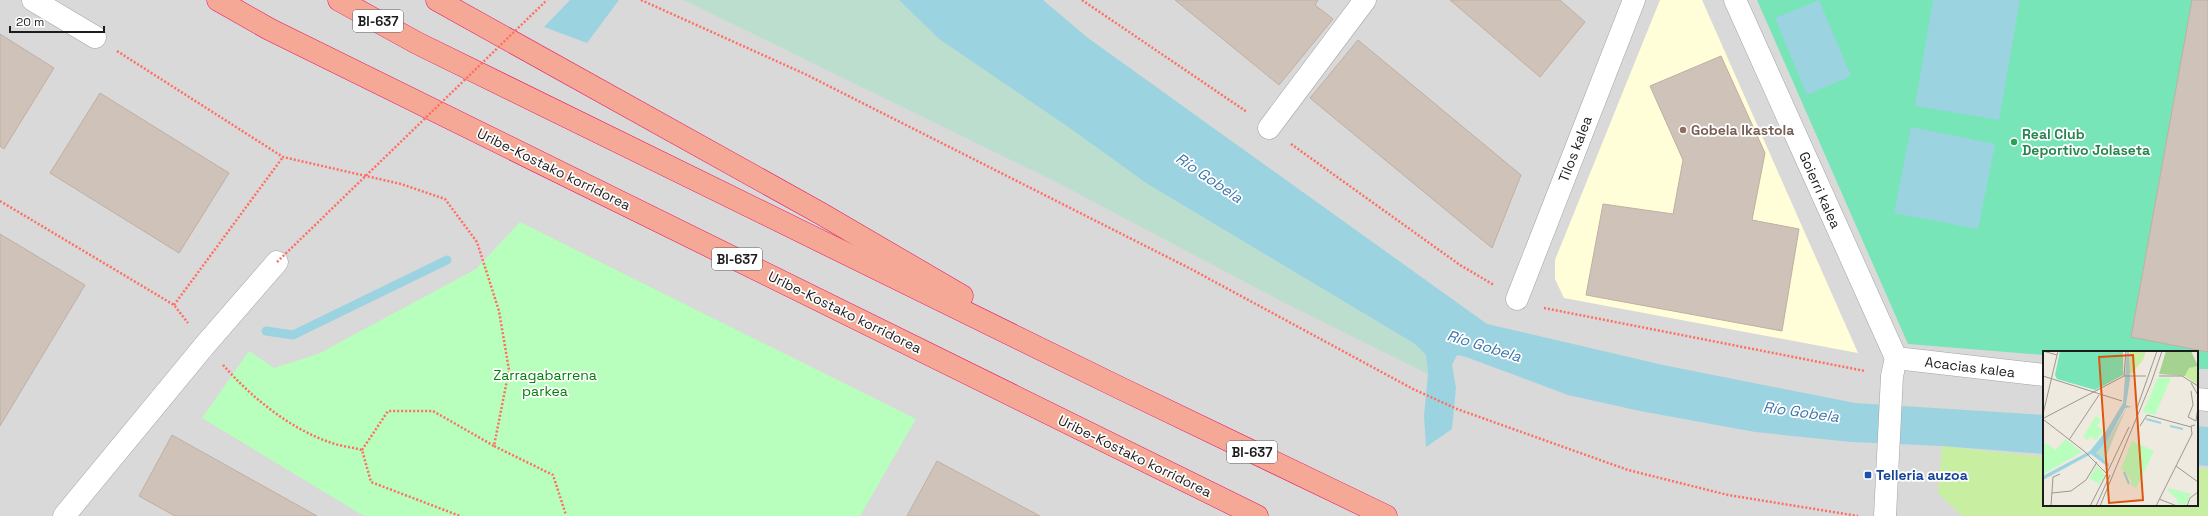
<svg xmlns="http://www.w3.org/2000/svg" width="2208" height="516" font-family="'Space Grotesk',sans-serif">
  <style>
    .residential { fill: #dad9d9; fill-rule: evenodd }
    .education { fill: #fffed9 }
    .grass { fill: #c8eea1 }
    .wetland { fill: #bcdece }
    .park { fill: #b8febc }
    .pitch { fill: #77e5b8 }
    .water { fill: #9cd3e1 }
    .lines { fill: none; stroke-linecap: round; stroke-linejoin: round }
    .stream { stroke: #9cd3e1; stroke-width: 9 }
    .building { fill: #cfc2b9; stroke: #c1afa2 }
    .pedestrian-casing { stroke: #a3a3a3; stroke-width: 23 }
    .minor-casing { stroke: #a3a3a3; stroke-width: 23 }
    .trunk-casing { stroke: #e61460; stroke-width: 23 }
    .path { stroke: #ff6e61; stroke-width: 2.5; stroke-dasharray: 2 2; stroke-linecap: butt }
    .pedestrian { stroke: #fff; stroke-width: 22 }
    .minor { stroke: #fff; stroke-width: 22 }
    .trunk { stroke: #f6a896; stroke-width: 22 }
    .path-bridge { stroke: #ff6e61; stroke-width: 2.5; stroke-dasharray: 2 2; stroke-linecap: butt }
    .education-dot { fill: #8d6e63; stroke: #fff; stroke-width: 1.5 }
    .leisure-dot { fill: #2e9e5b; stroke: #fff; stroke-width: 1.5 }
    .transit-dot { fill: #1a4fb4; stroke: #fff; stroke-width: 1.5 }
    .labels { text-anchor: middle; stroke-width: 3.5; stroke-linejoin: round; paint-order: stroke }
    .shield { fill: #fff; stroke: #606060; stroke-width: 1 }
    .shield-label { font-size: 13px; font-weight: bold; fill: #1c1c1c }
    .education-label { font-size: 14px; font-weight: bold; fill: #785e54; stroke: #fff; text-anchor: start }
    .leisure-label { font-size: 14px; font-weight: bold; fill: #27864d; stroke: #fff; text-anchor: start }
    .street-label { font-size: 14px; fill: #1c1c1c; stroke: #fff }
    .park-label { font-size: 14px; fill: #02820a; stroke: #fff }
    .transit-label { font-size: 14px; font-weight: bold; fill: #164399; stroke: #fff; text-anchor: start }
    .water-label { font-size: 15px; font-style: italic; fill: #3f77ab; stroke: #fff }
    .inset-river { fill: none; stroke: #9cd3e1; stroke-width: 2 }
    .inset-road { fill: none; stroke: #9b9892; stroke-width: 1 }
    .view { fill: #de560d; fill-opacity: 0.15; stroke: #de560d; stroke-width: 2 }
    .inset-edge { fill: none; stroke: #1c1c1c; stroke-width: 2 }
  </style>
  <rect width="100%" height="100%" fill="#efeae0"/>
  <path class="residential" d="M0 0H2208V516H0ZM2044 352H2197V505H2044Z"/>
  <polygon class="education" points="1660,0 1702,0 1858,353 1564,298 1555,279 1555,260"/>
  <polygon class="grass" points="1942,446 2044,457 2044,505 2197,505 2197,468 2208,469 2208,516 1962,516 1938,493"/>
  <polygon class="wetland" points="684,0 899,0 939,39 1071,129 1146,183 1415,344 1426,355 1428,374 1281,301 1060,184"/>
  <polygon class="park" points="520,222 916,419 860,516 364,516 202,418 249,351 274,368 318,354 476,269"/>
  <polygon class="pitch" points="1757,0 2208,0 2208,369 2197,369 2197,352 2044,352 2044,355 1908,344"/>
  <g class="water">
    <polygon points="570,0 619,0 587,43 544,27"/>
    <polygon points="899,0 1043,0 1088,38 1487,324 1663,365 1855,403 2044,415 2044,454 1942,446 1851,442 1755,432 1640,411 1568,395 1466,357 1457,355 1452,365 1456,388 1452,429 1426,447 1424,416 1428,374 1426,355 1415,344 1146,183 1071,129 939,39"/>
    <polygon points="1819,0 1851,76 1807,95 1775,18"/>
    <polygon points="1933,0 2020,0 1999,120 1915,106"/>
    <polygon points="1911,127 1995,144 1978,229 1894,213"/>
    <polygon points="2197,426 2208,427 2208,466 2197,465"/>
  </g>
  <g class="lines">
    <polyline class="stream" points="266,331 293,335 447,260"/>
  </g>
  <g class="building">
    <polygon points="1175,0 1318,0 1315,5 1333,19 1279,85"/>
    <polygon points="1450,0 1560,0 1585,22 1540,77"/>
    <polygon points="2192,0 2208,0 2208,352 2131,337"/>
    <polygon points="0,34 54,68 4,149 0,146"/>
    <polygon points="1358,40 1521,175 1492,248 1310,98"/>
    <polygon points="1721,56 1765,153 1752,220 1799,229 1782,331 1586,295 1603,204 1673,214 1683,160 1650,86"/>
    <polygon points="100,93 229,173 179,253 50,173"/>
    <polygon points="0,234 85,285 0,426"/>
    <polygon points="172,435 317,516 175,516 139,496"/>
    <polygon points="937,461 1040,516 907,516"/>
  </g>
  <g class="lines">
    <defs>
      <g id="pedestrian">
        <polyline points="1269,128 1365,0"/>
        <polyline points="64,516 205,345 277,262"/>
      </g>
      <g id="minor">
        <polyline points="33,0 95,37"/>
        <polyline points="1735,0 1896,358"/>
        <polyline points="1517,299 1634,0"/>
        <polyline points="1896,358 2044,375"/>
        <polyline points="2197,399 2208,400"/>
        <polyline points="1885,516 1892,376 1896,358"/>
      </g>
      <g id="trunk">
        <polyline points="218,0 269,29 1257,516"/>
        <polyline points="339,0 417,43 1118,387 1386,516"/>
        <polyline points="437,0 820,213 962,296"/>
      </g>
    </defs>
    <use href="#pedestrian" class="pedestrian-casing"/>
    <use href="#minor" class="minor-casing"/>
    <use href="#trunk" class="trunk-casing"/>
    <g class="path">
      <polyline points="641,0 805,74 1191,269 1413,389 1457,409 1628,470 1728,495 1858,516"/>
      <polyline points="1082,0 1247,112"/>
      <polyline points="117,51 283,157 401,184 445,199 477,242 499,311 509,370 494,446 553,475 566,515"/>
      <polyline points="1291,144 1460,265 1494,285"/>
      <polyline points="0,201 174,305 188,323"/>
      <polyline points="174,305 283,157"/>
      <polyline points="1544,308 1865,371"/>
      <path d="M223 365C251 397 289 428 329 442 339 446 351 447 362 450L371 482 460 516"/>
      <polyline points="362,450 388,411 433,411 494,446"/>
    </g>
    <use href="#pedestrian" class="pedestrian"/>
    <use href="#minor" class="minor"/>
    <use href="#trunk" class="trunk"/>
    <polyline class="path-bridge" points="277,262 547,0"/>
  </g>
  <circle class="education-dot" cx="1683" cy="130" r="4"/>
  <circle class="leisure-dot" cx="2014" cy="142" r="4"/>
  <rect class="transit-dot" x="1864" y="471" width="8" height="8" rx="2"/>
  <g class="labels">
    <g class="shield">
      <rect x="353" y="10" width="50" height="22" rx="3"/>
      <rect x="712" y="248" width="50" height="22" rx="3"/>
      <rect x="1227" y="441" width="50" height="22" rx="3"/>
    </g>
    <g class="shield-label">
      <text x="378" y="26">BI-637</text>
      <text x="737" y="264">BI-637</text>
      <text x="1252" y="457">BI-637</text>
    </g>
    <g class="education-label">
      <text x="1691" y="135">Gobela Ikastola</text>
    </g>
    <g class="leisure-label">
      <text x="2022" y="139">Real Club<tspan x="2022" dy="16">Deportivo Jolaseta</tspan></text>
    </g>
    <g class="street-label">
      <text transform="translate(1575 149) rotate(-69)" y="5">Tilos kalea</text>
      <text transform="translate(554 169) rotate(26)" y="5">Uribe-Kostako korridorea</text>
      <text transform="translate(1820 190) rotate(66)" y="5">Goierri kalea</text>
      <text transform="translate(845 312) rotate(26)" y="5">Uribe-Kostako korridorea</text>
      <text transform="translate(1970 367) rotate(7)" y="5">Acacias kalea</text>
      <text transform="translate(1135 456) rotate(26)" y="5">Uribe-Kostako korridorea</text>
    </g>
    <g class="park-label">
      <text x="545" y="380">Zarragabarrena<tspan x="545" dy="16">parkea</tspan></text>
    </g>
    <g class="transit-label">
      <text x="1876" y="480">Telleria auzoa</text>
    </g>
    <g class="water-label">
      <text transform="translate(1209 178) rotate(34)" y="5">Río Gobela</text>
      <text transform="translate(1484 346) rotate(17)" y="5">Río Gobela</text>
      <text transform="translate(1801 412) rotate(8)" y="5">Río Gobela</text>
    </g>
  </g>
  <g transform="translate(2043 351)">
    <rect width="155" height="155" fill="#efeae0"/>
    <path d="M87 0H103L100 9 89 22H86ZM155 15V34L142 25 146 17Z" fill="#c8eea1"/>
    <path d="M123 0H148L155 15 146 17 142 25 116 23Z" fill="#a6d291"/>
    <path d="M84 56 73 81 61 110 53 102 64 90Z" fill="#bcdece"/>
    <path d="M115 27H128L112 64 100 61ZM53 65 58 69 54 75 60 80 53 89 47 85 45 89 40 86ZM22 88 39 101 0 123V96L3 92 13 99ZM89 90 111 100 93 137 88 134V129L78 117ZM54 115 62 124 56 133 46 127ZM126 137 148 143 142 154 134 152V148L125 140Z" fill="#b8febc"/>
    <path d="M17 0H80V24L52 39 14 28 12 24Z" fill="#77e5b8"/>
    <path d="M84 0H86L87 28 83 54 89 56 82 57 64 90 53 102 66 113 65 116 48 103 0 129V125L47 100 63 80 80 52Z" fill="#9cd3e1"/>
    <path class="inset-river" d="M103 68 118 72M127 75 140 78M81 121 86 133"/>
    <path class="inset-road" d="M0 0 14 4M0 25 79 50M81 25 83 0M81 25H103M116 25H139L155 35M148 32 155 44M148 40 150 54 145 66 153 70M94 57 114 0M0 63 15 0M1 67 81 25M1 69 41 100 63 122M153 70 155 56M97 75 104 64 148 76M26 89 56 44M133 115 155 131M63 124 86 76M9 142 28 140 43 129 54 111M116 148 134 155M8 155 10 126 17 123M47 155 63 124M53 155 67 124M57 155 108 32 119 0M113 155 149 83 148 75 152 74M144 155 147 147 155 141"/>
    <path class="view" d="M90 4 100 149 66 152 56 6Z"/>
    <rect width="155" height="155" class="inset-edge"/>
  </g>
  <path d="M10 26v6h94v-6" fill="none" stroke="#1c1c1c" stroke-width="2"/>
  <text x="16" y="26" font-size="12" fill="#1c1c1c" stroke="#ffffff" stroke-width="3" paint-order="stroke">20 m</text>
</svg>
